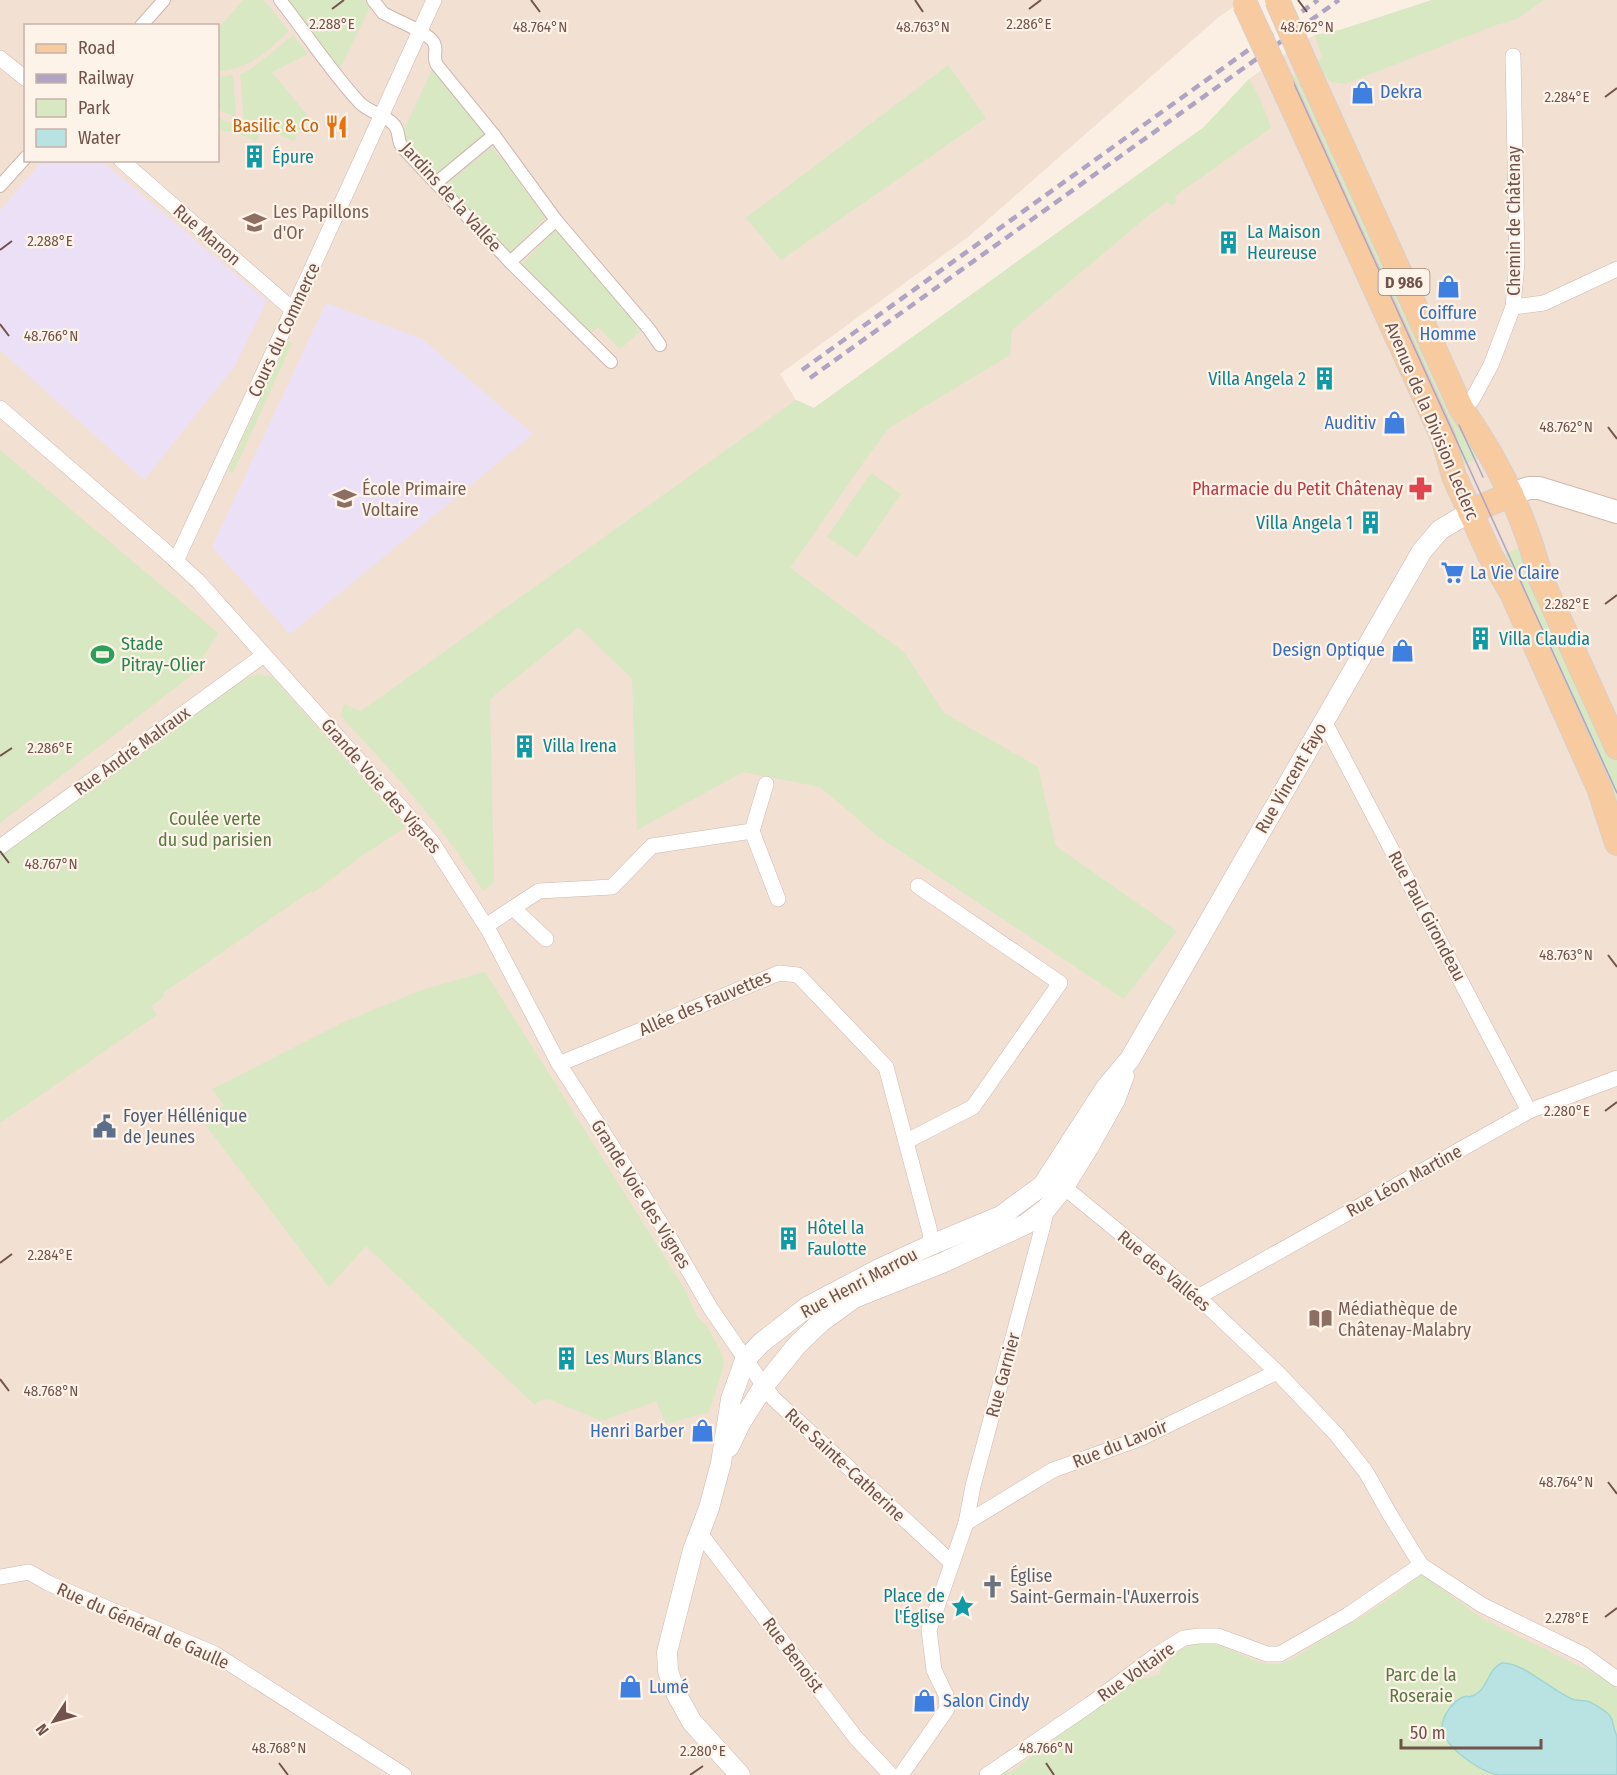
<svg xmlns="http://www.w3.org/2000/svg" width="1617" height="1775" font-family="'Fira Sans Condensed',sans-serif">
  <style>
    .residential { fill: #f2e0d2; fill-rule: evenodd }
    .education { fill: #ece0f7 }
    .green { fill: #d7e8c3 }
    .water { fill: #b9e3e3; stroke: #a0d4d5; stroke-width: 1.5 }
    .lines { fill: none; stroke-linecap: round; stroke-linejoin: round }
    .pedestrian-casing { stroke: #ceb7ae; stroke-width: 14 }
    .minor-casing { stroke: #ceb7ae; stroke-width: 16 }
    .tertiary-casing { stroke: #ceb7ae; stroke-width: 21 }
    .secondary-casing { stroke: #d1b7ab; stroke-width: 24 }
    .primary-casing { stroke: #d8cfcd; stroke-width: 26 }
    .pedestrian { stroke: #fff; stroke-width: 12 }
    .minor { stroke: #fff; stroke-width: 15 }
    .tertiary { stroke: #fff; stroke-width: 20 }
    .secondary { stroke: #fff; stroke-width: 22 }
    .primary { stroke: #f7ca9f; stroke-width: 24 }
    .tram { stroke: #b0a3c4; stroke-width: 1.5 }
    .rail { stroke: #b0a3c4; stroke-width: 4.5; stroke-dasharray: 9 6; stroke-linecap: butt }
    .primary-bridge-casing { stroke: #d8cfcd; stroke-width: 26; stroke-linecap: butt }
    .primary-bridge { stroke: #f7ca9f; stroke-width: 24 }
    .ticks { fill: none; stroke: #72534b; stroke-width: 2 }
    .labels { text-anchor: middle; stroke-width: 4.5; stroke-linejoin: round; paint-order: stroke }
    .shield { fill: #fef3e9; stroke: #9c837a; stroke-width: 1.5 }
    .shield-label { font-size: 16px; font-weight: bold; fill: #72534b }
    .shop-label { font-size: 18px; fill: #366cbe; stroke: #fef3e9; text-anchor: start }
    .food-label { font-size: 18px; fill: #c56008; stroke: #fef3e9; text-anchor: end }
    .culture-label { font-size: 18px; fill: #0d838f; stroke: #fef3e9; text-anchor: start }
    .street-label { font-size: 18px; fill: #72534b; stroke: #fef3e9 }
    .education-label { font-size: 18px; fill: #785e54; stroke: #fef3e9; text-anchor: start }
    .health-label { font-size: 18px; fill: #be3a42; stroke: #fef3e9; text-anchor: end }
    .leisure-label { font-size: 18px; fill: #27864d; stroke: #fef3e9; text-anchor: start }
    .park-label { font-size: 18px; fill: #5a7843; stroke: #fef3e9 }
    .service-label { font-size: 18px; fill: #4e5e75; stroke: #fef3e9; text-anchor: start }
    .worship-label { font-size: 18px; fill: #5b616d; stroke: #fef3e9; text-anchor: start }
    .ticks-label { font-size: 15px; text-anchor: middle; fill: #72534b; stroke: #fef3e9; stroke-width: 4.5; stroke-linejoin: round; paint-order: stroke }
  </style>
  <rect width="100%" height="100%" fill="#fbefe3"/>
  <path class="residential" d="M0 0H1244L1220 16 968 237 780 374 796 400 814 408 1204 127 1249 79 1306 39 1315 35 1340 30 1432 0H1617V1775H0ZM26 26H218V160H26Z"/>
  <g class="education">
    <polygon points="43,160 102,161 267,301 234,367 144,480 0,350 0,210"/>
    <polygon points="326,303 422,339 533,434 290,634 212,547"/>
  </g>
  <g class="green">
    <path d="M243 0H264L289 31C266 51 250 70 218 71V29Z"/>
    <polygon points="285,0 364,0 370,7 340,68"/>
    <polygon points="1432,0 1544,0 1517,19 1496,25 1345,84 1330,82 1318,67 1316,62 1322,58 1315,35 1340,30"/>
    <polygon points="293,35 308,54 272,72 307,115 294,141 244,119 240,74 253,68"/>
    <polygon points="948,65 986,118 781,260 746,218"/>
    <polygon points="433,68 486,133 436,174 402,134"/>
    <polygon points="1302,69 1484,455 1458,468 1286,81"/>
    <polygon points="233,75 236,117 218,110 218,77"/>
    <path d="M1249 79 1261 101 1271 128 1175 196 1176 202 1172 205 1167 202 1149 215 1012 330 1010 355 889 428 865 460 790 568 904 652 944 713 1038 767 1056 846 1177 931 1124 999 879 837 820 787 743 772 637 830 632 679 579 627 490 699 494 880 493 883 483 891C444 826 392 772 341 716L344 704 361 711 796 400 814 408 1204 127Z"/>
    <polygon points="218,118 258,133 259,137 256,142 235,132 218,130"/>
    <polygon points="492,147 501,158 506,155 526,182 522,187 546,217 510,253 444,186"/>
    <polygon points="557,228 643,329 620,349 598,327 590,334 521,265"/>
    <polygon points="287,341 292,343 233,473 228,471"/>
    <polygon points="0,450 218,633 193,674 0,823"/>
    <polygon points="871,473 901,494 857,557 827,537"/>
    <polygon points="1525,545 1536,581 1617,760 1617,819 1499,557"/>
    <polygon points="258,674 272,677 406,827 363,855 313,893 311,891 163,993 165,996 151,1006 157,1015 0,1123 0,853 247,678"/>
    <polygon points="485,972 684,1288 698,1318 705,1323 715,1341 722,1354 724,1365 709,1412 666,1424 656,1401 602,1421 548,1399 538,1401 535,1405 366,1246 329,1287 201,1119 224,1105 212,1089 344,1022 424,989"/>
    <path d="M1421 1574 1483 1619 1606 1679 1617 1689V1775H996L1003 1769 1011 1772 1130 1682 1159 1675C1164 1662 1173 1652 1186 1647 1223 1631 1250 1671 1282 1663 1293 1660 1305 1651 1314 1645 1351 1624 1388 1602 1421 1574Z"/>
  </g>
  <path class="water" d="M1502 1663C1523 1662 1552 1691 1572 1699 1576 1701 1581 1700 1586 1701 1590 1701 1602 1709 1606 1712 1615 1718 1612 1728 1617 1736V1775C1589 1775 1562 1775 1534 1775 1523 1775 1509 1775 1498 1775 1479 1771 1442 1746 1442 1726 1443 1714 1453 1702 1463 1697 1470 1695 1466 1698 1472 1696 1488 1691 1487 1669 1502 1663Z"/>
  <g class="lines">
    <defs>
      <g id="pedestrian">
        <path d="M280 0C307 34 330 71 360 103 370 113 387 115 395 126 400 133 397 140 402 147L510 262 611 362"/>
        <path d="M373 0 383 13 389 16C400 22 429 33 434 43 438 51 432 57 437 65L494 135 556 220 649 329 660 345"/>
        <polyline points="141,26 164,0"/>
        <polyline points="436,183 494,135"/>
        <polyline points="0,186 26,157"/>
        <polyline points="510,262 556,220"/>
      </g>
      <g id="minor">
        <polyline points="0,58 26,79"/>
        <polyline points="121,160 293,310"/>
        <polyline points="1513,307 1544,303 1617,269"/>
        <polyline points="0,408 163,549 198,581 432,842 489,931 559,1064 614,1149 671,1240 711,1309 764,1386 774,1399 952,1563"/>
        <polyline points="1461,408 1472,400 1491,365 1513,307 1517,262 1513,56"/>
        <polyline points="176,561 302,290 434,0"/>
        <polyline points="1324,721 1529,1111"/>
        <polyline points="752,831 766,784"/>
        <polyline points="0,847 264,655"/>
        <polyline points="513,908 539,891 612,887 652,846 752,831 778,899"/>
        <polyline points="486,926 513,908 546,939"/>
        <polyline points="559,1064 779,973 798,975 886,1067 930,1232 931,1245"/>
        <polyline points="907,1141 973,1107 1060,983 918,886"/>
        <polyline points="1054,1186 1064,1187 1198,1297 1277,1372 1336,1434 1366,1472 1389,1513 1421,1565 1482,1605 1584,1655 1617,1679"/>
        <polyline points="1198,1297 1529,1111 1617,1078"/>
        <polyline points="966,1523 1053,1470 1139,1439 1277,1372"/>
        <polyline points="699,1532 856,1738 891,1775"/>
        <polyline points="0,1577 29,1572 48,1583 215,1654 404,1775"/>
        <polyline points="901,1775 947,1709 946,1695 934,1670 929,1630 966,1523 973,1486 1042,1229 1047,1208 1047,1204"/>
        <polyline points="987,1775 1092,1703 1158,1654 1184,1638 1199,1636 1218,1636 1267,1654 1280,1654 1348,1615 1421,1565"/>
      </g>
      <g id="tertiary">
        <polyline points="729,1447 741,1422 764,1386 797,1345 821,1322 854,1298 942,1263 1026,1224 1047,1208 1064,1187 1091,1143 1115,1100 1124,1076"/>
        <polyline points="740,1775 692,1722 677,1695 672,1683 668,1671 667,1652 693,1550 709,1508 721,1463 731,1399 745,1360 761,1343 807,1307 879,1269 931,1245 1001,1216 1043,1185 1105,1089 1130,1059 1422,551 1440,530 1470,512"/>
      </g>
      <polyline id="secondary" points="1511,494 1529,488 1539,488 1617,512"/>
      <g id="primary">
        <path d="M1306 66 1461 408C1472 425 1483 441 1493 459 1514 496 1530 537 1541 579L1617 747"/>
        <polyline points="1282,84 1443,437 1454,476 1490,555 1512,593 1599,788 1617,843"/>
        <polyline points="1470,512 1511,494"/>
      </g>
    </defs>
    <use href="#pedestrian" class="pedestrian-casing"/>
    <use href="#minor" class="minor-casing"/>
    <use href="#tertiary" class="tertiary-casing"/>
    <use href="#secondary" class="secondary-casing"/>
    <use href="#primary" class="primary-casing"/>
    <use href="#pedestrian" class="pedestrian"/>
    <use href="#minor" class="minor"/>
    <use href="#tertiary" class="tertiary"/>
    <use href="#secondary" class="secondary"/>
    <use href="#primary" class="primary"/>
    <g class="tram">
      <polyline points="1256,0 1617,793"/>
      <polyline points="1459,425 1483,477"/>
    </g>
    <g class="rail">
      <polyline points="802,370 1318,0"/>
      <polyline points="810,378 1339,0"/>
    </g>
    <defs>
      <g id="primary-bridge">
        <polyline points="1277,0 1306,66"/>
        <polyline points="1245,4 1282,84"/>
      </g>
    </defs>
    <use href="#primary-bridge" class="primary-bridge-casing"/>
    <use href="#primary-bridge" class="primary-bridge"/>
  </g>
  <path class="ticks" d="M531 0 540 12M915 0 923 12M1298 0 1307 12M332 9 344 0M1029 9 1041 0M1605 97 1617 88M0 250 12 241M0 324 9 336M1608 427 1617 439M1605 604 1617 595M0 756 12 748M0 851 9 863M1608 955 1617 967M1605 1111 1617 1102M0 1263 12 1254M0 1379 9 1391M1608 1482 1617 1494M1605 1617 1617 1608M279 1763 288 1775M1046 1763 1054 1775M690 1775 703 1766"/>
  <defs>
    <symbol id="shop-bare" viewBox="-9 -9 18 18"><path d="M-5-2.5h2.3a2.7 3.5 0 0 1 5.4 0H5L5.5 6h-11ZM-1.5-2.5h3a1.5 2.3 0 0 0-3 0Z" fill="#3f7fe0" stroke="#fef3e9" stroke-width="2.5" paint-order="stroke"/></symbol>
    <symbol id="restaurant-bare" viewBox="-9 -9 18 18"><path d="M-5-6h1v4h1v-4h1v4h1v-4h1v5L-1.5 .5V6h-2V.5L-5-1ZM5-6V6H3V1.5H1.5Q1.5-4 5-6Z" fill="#e8710a" stroke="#fef3e9" stroke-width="2.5" paint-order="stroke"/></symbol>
    <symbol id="building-bare" viewBox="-9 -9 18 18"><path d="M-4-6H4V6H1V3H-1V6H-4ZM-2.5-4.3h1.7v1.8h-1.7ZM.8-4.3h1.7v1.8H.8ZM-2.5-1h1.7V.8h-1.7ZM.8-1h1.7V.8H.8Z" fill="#0f9aa8" stroke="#fef3e9" stroke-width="2.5" paint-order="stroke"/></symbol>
    <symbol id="school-bare" viewBox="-9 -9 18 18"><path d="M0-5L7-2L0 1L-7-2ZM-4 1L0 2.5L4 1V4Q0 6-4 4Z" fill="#8d6e63" stroke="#fef3e9" stroke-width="2.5" paint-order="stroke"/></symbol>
    <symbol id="pharmacy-bare" viewBox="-9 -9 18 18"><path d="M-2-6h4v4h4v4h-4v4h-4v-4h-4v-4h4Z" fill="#e0444e" stroke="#fef3e9" stroke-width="2.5" paint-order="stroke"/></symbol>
    <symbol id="supermarket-bare" viewBox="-9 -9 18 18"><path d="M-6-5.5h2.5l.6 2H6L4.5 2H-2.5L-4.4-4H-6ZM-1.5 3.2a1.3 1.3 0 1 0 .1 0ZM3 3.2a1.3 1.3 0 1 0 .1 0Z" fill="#3f7fe0" stroke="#fef3e9" stroke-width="2.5" paint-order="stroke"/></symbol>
    <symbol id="stadium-bare" viewBox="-9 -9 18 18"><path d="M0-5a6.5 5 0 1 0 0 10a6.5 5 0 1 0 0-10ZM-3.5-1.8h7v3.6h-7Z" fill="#2e9e5b" stroke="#fef3e9" stroke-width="2.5" paint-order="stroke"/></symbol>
    <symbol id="civic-bare" viewBox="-9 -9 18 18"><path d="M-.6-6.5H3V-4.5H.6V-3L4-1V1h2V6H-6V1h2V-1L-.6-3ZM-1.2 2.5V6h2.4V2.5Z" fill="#5c6f8a" stroke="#fef3e9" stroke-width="2.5" paint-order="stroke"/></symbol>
    <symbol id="library-bare" viewBox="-9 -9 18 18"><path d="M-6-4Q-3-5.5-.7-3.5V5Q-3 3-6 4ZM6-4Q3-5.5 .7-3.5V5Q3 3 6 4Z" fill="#8d6e63" stroke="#fef3e9" stroke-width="2.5" paint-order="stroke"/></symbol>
    <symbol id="church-bare" viewBox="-9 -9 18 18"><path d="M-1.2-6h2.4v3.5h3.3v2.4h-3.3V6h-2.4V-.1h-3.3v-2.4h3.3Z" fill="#6b7280" stroke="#fef3e9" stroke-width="2.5" paint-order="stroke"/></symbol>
    <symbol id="sight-bare" viewBox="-9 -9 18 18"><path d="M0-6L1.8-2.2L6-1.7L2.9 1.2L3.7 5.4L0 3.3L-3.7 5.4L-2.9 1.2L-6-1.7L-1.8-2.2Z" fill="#0f9aa8" stroke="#fef3e9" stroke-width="2.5" paint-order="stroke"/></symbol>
  </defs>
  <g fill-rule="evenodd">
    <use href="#shop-bare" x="1346" y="76" width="33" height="33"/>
    <use href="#restaurant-bare" x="320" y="110" width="33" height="33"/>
    <use href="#building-bare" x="238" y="140" width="33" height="33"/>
    <use href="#school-bare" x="238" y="206" width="33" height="33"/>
    <use href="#building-bare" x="1212" y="226" width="33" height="33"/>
    <use href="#shop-bare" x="1432" y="270" width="33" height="33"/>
    <use href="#building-bare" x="1308" y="362" width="33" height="33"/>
    <use href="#shop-bare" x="1378" y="406" width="33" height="33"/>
    <use href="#pharmacy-bare" x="1404" y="472" width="33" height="33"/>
    <use href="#school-bare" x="328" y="482" width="33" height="33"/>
    <use href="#building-bare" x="1354" y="506" width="33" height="33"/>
    <use href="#supermarket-bare" x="1436" y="556" width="33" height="33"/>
    <use href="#building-bare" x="1464" y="622" width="33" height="33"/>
    <use href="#shop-bare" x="1386" y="634" width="33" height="33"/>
    <use href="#stadium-bare" x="86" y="638" width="33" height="33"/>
    <use href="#building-bare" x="508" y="730" width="33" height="33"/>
    <use href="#civic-bare" x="88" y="1110" width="33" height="33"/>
    <use href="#building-bare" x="772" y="1222" width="33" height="33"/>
    <use href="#library-bare" x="1304" y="1302" width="33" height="33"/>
    <use href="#building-bare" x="550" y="1342" width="33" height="33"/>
    <use href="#shop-bare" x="686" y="1414" width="33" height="33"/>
    <use href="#church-bare" x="976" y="1570" width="33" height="33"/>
    <use href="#sight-bare" x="946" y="1590" width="33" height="33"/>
    <use href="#shop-bare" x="614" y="1670" width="33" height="33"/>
    <use href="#shop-bare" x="908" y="1684" width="33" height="33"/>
  </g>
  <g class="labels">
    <rect class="shield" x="1378.5" y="269" width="51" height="26" rx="4.5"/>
    <g class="shield-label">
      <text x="1404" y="288">D 986</text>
    </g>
    <g class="shop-label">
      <text x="1380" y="98">Dekra</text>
      <text x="1448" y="319" text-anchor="middle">Coiffure<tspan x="1448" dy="21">Homme</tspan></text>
      <text x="1376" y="429" text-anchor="end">Auditiv</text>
      <text x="1470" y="579">La Vie Claire</text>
      <text x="1385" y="656" text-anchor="end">Design Optique</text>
      <text x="684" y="1437" text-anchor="end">Henri Barber</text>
      <text x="649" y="1693">Lumé</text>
      <text x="943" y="1707">Salon Cindy</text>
    </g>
    <g class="food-label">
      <text x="319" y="132">Basilic &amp; Co</text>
    </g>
    <g class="culture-label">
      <text x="272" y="163">Épure</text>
      <text x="1247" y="238">La Maison<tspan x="1247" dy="21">Heureuse</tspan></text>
      <text x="1306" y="385" text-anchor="end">Villa Angela 2</text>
      <text x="1353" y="529" text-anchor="end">Villa Angela 1</text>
      <text x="1499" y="645">Villa Claudia</text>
      <text x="543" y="752">Villa Irena</text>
      <text x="807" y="1234">Hôtel la<tspan x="807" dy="21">Faulotte</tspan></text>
      <text x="585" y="1364">Les Murs Blancs</text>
      <text x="945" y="1602" text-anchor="end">Place de<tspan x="945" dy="21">l'Église</tspan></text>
    </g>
    <g class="street-label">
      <text transform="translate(451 197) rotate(48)" y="6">Jardins de la Vallée</text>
      <text transform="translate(1514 221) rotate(-90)" y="6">Chemin de Châtenay</text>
      <text transform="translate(207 235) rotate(41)" y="6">Rue Manon</text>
      <text transform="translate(284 330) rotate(-65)" y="6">Cours du Commerce</text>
      <text transform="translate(1432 421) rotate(67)" y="6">Avenue de la Division Leclerc</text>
      <text transform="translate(132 751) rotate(-36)" y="6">Rue André Malraux</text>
      <text transform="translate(1291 778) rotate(-60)" y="6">Rue Vincent Fayo</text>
      <text transform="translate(381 786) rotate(49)" y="6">Grande Voie des Vignes</text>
      <text transform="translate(1427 916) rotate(62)" y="6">Rue Paul Girondeau</text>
      <text transform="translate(705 1003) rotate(-23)" y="6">Allée des Fauvettes</text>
      <text transform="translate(1404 1181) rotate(-29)" y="6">Rue Léon Martine</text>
      <text transform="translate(641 1194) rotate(58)" y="6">Grande Voie des Vignes</text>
      <text transform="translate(1164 1271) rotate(40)" y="6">Rue des Vallées</text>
      <text transform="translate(859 1283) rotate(-28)" y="6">Rue Henri Marrou</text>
      <text transform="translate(1003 1375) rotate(-75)" y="6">Rue Garnier</text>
      <text transform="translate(1120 1444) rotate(-22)" y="6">Rue du Lavoir</text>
      <text transform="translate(845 1465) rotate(43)" y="6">Rue Sainte-Catherine</text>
      <text transform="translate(143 1626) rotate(24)" y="6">Rue du Général de Gaulle</text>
      <text transform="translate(793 1655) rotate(53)" y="6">Rue Benoist</text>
      <text transform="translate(1136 1672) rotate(-35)" y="6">Rue Voltaire</text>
    </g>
    <g class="education-label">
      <text x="273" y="218">Les Papillons<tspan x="273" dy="21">d'Or</tspan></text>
      <text x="362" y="495">École Primaire<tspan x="362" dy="21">Voltaire</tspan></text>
      <text x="1338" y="1315">Médiathèque de<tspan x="1338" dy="21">Châtenay-Malabry</tspan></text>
    </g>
    <g class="health-label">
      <text x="1403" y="495">Pharmacie du Petit Châtenay</text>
    </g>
    <g class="leisure-label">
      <text x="121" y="650">Stade<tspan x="121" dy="21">Pitray-Olier</tspan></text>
    </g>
    <g class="park-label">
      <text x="215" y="825">Coulée verte<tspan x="215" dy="21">du sud parisien</tspan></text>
      <text x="1421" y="1681">Parc de la<tspan x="1421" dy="21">Roseraie</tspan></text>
    </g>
    <g class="service-label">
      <text x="123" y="1122">Foyer Héllénique<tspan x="123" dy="21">de Jeunes</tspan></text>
    </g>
    <g class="worship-label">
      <text x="1010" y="1582">Église<tspan x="1010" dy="21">Saint-Germain-l'Auxerrois</tspan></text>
    </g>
  </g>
  <g class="ticks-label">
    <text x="332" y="29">2.288°E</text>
    <text x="1029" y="29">2.286°E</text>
    <text x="540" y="32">48.764°N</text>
    <text x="923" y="32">48.763°N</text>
    <text x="1307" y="32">48.762°N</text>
    <text x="1567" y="102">2.284°E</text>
    <text x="50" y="246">2.288°E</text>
    <text x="51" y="341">48.766°N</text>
    <text x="1566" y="432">48.762°N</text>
    <text x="1567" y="609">2.282°E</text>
    <text x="50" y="753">2.286°E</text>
    <text x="51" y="869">48.767°N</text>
    <text x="1566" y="960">48.763°N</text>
    <text x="1567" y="1116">2.280°E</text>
    <text x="50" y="1260">2.284°E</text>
    <text x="51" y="1396">48.768°N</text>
    <text x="1566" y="1487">48.764°N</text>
    <text x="1567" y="1623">2.278°E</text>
    <text x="279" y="1753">48.768°N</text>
    <text x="1046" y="1753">48.766°N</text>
    <text x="703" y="1756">2.280°E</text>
  </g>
  <rect x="24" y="24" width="195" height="138" fill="#fef3e9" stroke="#c6b3aa" stroke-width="1.5"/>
  <rect x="36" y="44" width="30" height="9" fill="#f7ca9f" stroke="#c6b3aa" stroke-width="1.5"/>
  <text x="78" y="54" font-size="18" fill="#72534b">Road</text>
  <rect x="36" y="74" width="30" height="9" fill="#b0a3c4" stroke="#c6b3aa" stroke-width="1.5"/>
  <text x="78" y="84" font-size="18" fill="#72534b">Railway</text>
  <rect x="36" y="99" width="30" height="18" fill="#d7e8c3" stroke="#c6b3aa" stroke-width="1.5"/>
  <text x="78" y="114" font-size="18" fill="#72534b">Park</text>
  <rect x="36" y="129" width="30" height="18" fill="#b9e3e3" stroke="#c6b3aa" stroke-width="1.5"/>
  <text x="78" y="144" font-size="18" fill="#72534b">Water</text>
  <g transform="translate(54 1721) rotate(234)" stroke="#fef3e9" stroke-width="4.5" paint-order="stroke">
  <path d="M0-4.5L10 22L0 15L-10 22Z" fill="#72534b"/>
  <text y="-9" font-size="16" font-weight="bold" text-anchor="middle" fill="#72534b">N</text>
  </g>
  <path d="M1401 1739v9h140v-9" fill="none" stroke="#72534b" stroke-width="3"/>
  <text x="1410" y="1739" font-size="18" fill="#72534b" stroke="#fef3e9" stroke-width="4.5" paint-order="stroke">50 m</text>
</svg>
